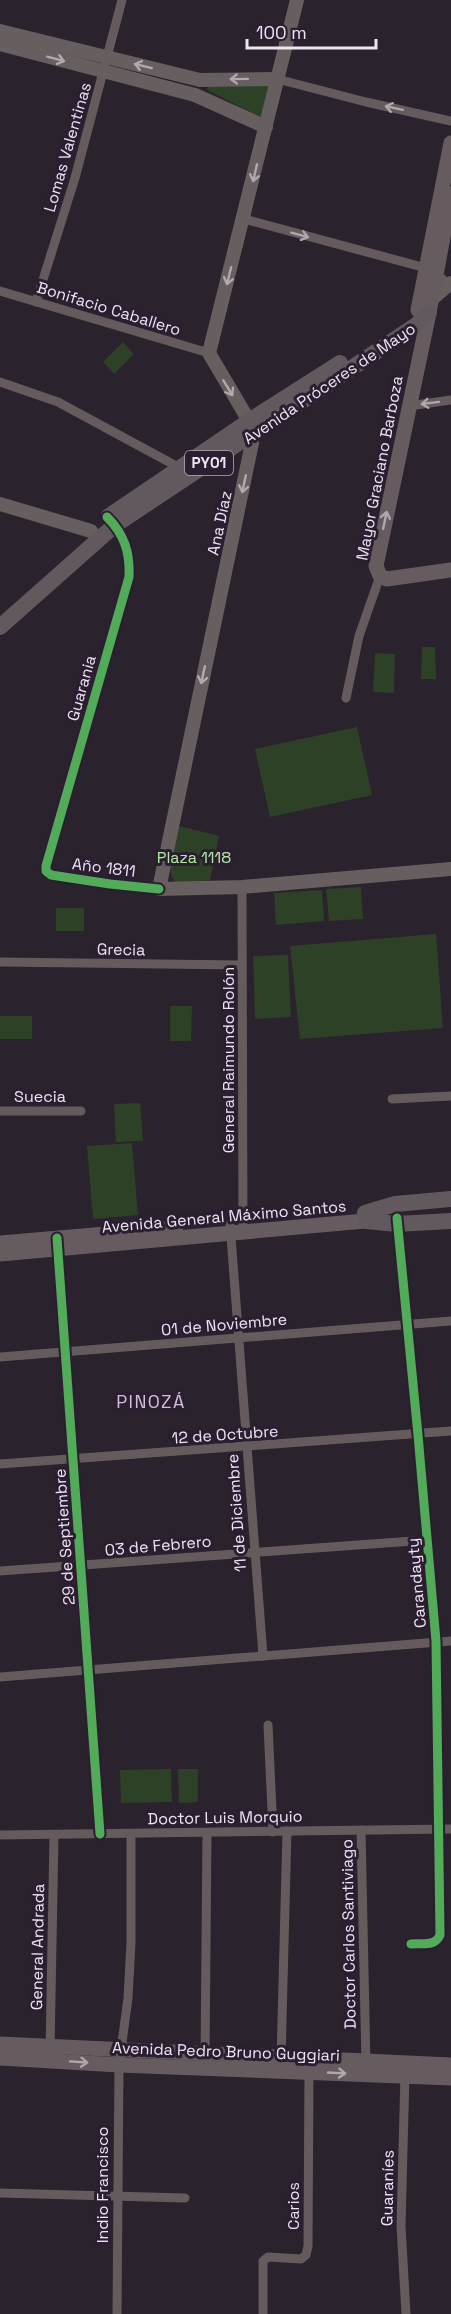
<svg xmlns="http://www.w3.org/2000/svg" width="451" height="2314" font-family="'Space Grotesk',sans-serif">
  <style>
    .green { fill: #2d4127 }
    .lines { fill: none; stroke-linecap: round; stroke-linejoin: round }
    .street { stroke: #655b5c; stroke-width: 9 }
    .secondary { stroke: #675e5f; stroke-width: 14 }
    .primary { stroke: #665c5f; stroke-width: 15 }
    .highway { stroke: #61595d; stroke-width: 16 }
    .cycleway-casing { stroke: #2b1e31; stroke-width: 13 }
    .cycleway { stroke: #51ab58; stroke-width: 9 }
    .oneway { stroke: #b1a8b0 }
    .oneway2 { stroke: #b0a7ae }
    .oneway3 { stroke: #b1a7b0 }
    .labels { text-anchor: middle; stroke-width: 6; stroke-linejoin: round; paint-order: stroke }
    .shield { fill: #2b1e31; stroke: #b4a9b8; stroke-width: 1.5 }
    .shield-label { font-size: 15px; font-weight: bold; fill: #eee5f2 }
    .street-label { font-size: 16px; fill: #eee5f2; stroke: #2b1e31 }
    .park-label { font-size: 16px; fill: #b2eda3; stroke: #2b1e31 }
    .neighbourhood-label { font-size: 18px; letter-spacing: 1.5px; fill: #d3c1db; stroke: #2b1e31 }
  </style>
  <rect width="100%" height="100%" fill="#2a222d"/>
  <g class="green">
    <polygon points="271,83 262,116 260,117 207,90 208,86"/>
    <polygon points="123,342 134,354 114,374 103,362"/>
    <polygon points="422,647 435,647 436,679 421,679"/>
    <polygon points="375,653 395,654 394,693 373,692"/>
    <polygon points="357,727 372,795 270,817 255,749"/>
    <path d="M179 826 219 836 210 880C201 881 184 886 176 882 164 875 176 837 179 826Z"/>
    <polygon points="361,887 363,919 329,921 326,889"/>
    <polygon points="322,890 324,921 276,925 274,893"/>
    <rect x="56" y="908" width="28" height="23"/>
    <polygon points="436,934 443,1028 300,1039 290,946"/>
    <polygon points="288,955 291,1017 255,1019 253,956"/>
    <polygon points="170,1006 192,1006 191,1041 170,1041"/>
    <rect x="0" y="1016" width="32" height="23"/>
    <polygon points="140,1103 143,1141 116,1142 114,1104"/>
    <polygon points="132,1143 138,1215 93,1219 87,1146"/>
    <polygon points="171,1769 172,1802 121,1803 120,1770"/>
    <polygon points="178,1769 198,1769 198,1802 179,1803"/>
  </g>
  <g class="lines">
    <g class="street">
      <polyline points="277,79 366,102 451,121"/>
      <polyline points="244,219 426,268 436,273 451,287"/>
      <polyline points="0,291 209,353"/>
      <polyline points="36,302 75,178 122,0"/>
      <polyline points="0,382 58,402 180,468"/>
      <polyline points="409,406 451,400"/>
      <path d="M113 523C126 540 130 556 129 577L46 866V871L51 875 110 884 159 889"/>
      <polyline points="346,698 359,636 380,576"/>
      <polyline points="242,887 243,1233"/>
      <polyline points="0,962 242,965"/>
      <polyline points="392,1099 451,1096"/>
      <polyline points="0,1111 81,1111"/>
      <path d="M397 1220 418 1435 436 1641 440 1935C435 1947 422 1943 411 1944"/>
      <polyline points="230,1224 263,1656"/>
      <polyline points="57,1246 66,1351 100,1834"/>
      <polyline points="0,1357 451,1321"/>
      <polyline points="0,1464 451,1431"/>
      <polyline points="0,1571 427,1540"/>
      <polyline points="0,1677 451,1641"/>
      <polyline points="268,1725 273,1832"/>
      <polyline points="361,1830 366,2065"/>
      <polyline points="0,1835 451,1829"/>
      <polyline points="50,2051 54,1835"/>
      <polyline points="205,2058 207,1833"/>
      <polyline points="281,2060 287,1831"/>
      <polyline points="405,2074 401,2226 406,2314"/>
      <polyline points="0,2193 185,2198"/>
      <polyline points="117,2314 119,2065 128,1998 131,1943 131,1834"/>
      <polyline points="263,2314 263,2261 268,2257 301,2259 306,2255 308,2246 309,2068"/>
    </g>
    <g class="secondary">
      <polyline points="297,0 209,353 252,426 252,443 159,889 242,887 451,869"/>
      <polyline points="0,31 200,80 277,79"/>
      <polyline points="0,44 195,95 266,127"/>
      <polyline points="427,303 451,283"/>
      <polyline points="0,504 91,531"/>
    </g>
    <g class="primary">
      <polyline points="451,194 429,313 376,566 380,576 387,579 451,570"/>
      <polyline points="418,310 451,143"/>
      <polyline points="0,1243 176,1228"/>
      <polyline points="0,1254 376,1220"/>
      <polyline points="0,2044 451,2065"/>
      <polyline points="0,2058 119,2065 451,2078"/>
    </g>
    <g class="highway">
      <polyline points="109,516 249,421 340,363"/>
      <polyline points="0,627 115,525 415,326 429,313"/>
      <polyline points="365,1213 395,1204 451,1199"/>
      <polyline points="366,1221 397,1224 451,1221"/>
    </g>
    <defs>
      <g id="cycleway">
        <path d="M107 517C125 535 130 553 129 577L46 866V871L51 875 110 884 159 889"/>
        <path d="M397 1218 418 1435 436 1641 440 1935C435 1947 422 1943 411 1944"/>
        <polyline points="57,1238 100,1834"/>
      </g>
    </defs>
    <use href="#cycleway" class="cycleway-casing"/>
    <use href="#cycleway" class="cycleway"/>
  </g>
  <defs><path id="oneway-shaft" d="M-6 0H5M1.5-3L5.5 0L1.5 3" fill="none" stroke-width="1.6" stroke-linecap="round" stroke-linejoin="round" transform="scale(1.5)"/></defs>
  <g class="oneway">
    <use href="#oneway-shaft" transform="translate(56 59) rotate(15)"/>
    <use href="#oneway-shaft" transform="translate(143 66) rotate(-166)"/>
    <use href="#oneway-shaft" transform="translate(239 79) rotate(179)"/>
    <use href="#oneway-shaft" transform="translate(255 173) rotate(103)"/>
    <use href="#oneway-shaft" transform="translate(229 276) rotate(104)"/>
    <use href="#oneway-shaft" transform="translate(228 388) rotate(59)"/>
    <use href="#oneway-shaft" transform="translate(244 484) rotate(102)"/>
    <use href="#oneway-shaft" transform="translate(203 675) rotate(102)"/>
  </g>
  <g class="oneway2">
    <use href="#oneway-shaft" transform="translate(394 108) rotate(-168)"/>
    <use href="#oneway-shaft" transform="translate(300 235) rotate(15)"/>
    <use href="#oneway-shaft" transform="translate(430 403) rotate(173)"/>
  </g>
  <g class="oneway3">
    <use href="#oneway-shaft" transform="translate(385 520) rotate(-78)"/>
    <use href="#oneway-shaft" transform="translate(79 2062) rotate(4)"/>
    <use href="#oneway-shaft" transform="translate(337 2073) rotate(3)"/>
  </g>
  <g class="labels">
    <rect class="shield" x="185" y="451" width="48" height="24" rx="4.5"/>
    <g class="shield-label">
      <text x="209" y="468">PY01</text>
    </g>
    <g class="street-label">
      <text transform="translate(67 147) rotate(-74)" y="6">Lomas Valentinas</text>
      <text transform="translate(109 308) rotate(17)" y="6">Bonifacio Caballero</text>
      <text transform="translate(329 383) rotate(-34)" y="6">Avenida Próceres de Mayo</text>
      <text transform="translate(379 468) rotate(-79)" y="6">Mayor Graciano Barboza</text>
      <text transform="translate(219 523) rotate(-78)" y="6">Ana Díaz</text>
      <text transform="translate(81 688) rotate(-74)" y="6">Guarania</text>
      <text transform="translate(104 867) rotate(7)" y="6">Año 1811</text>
      <text transform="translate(121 949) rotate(1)" y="6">Grecia</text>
      <text transform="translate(228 1060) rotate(-90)" y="6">General Raimundo Rolón</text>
      <text x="40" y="1102">Suecia</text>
      <text transform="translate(224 1216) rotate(-5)" y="6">Avenida General Máximo Santos</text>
      <text transform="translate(224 1324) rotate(-5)" y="6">01 de Noviembre</text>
      <text transform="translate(225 1434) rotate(-4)" y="6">12 de Octubre</text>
      <text transform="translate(236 1513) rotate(-94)" y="6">11 de Diciembre</text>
      <text transform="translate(64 1537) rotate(-94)" y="6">29 de Septiembre</text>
      <text transform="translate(158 1545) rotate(-5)" y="6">03 de Febrero</text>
      <text transform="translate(416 1583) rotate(-95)" y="6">Carandayty</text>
      <text transform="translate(225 1817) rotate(-1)" y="6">Doctor Luis Morquio</text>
      <text transform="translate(348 1934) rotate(-91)" y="6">Doctor Carlos Santiviago</text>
      <text transform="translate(37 1947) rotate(-89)" y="6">General Andrada</text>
      <text transform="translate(226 2051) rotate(2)" y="6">Avenida Pedro Bruno Guggiari</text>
      <text transform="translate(102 2185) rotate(-90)" y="6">Indio Francisco</text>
      <text transform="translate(387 2188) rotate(-89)" y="6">Guaraníes</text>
      <text transform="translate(293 2206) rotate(-90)" y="6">Carios</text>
    </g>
    <g class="park-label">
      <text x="194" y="863">Plaza 1118</text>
    </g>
    <g class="neighbourhood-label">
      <text x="151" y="1408">PINOZÁ</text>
    </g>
  </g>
  <path d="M247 39v9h129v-9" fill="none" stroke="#eee5f2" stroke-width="3"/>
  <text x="256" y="39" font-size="18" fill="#eee5f2" stroke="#2b1e31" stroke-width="4.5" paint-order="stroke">100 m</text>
</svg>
